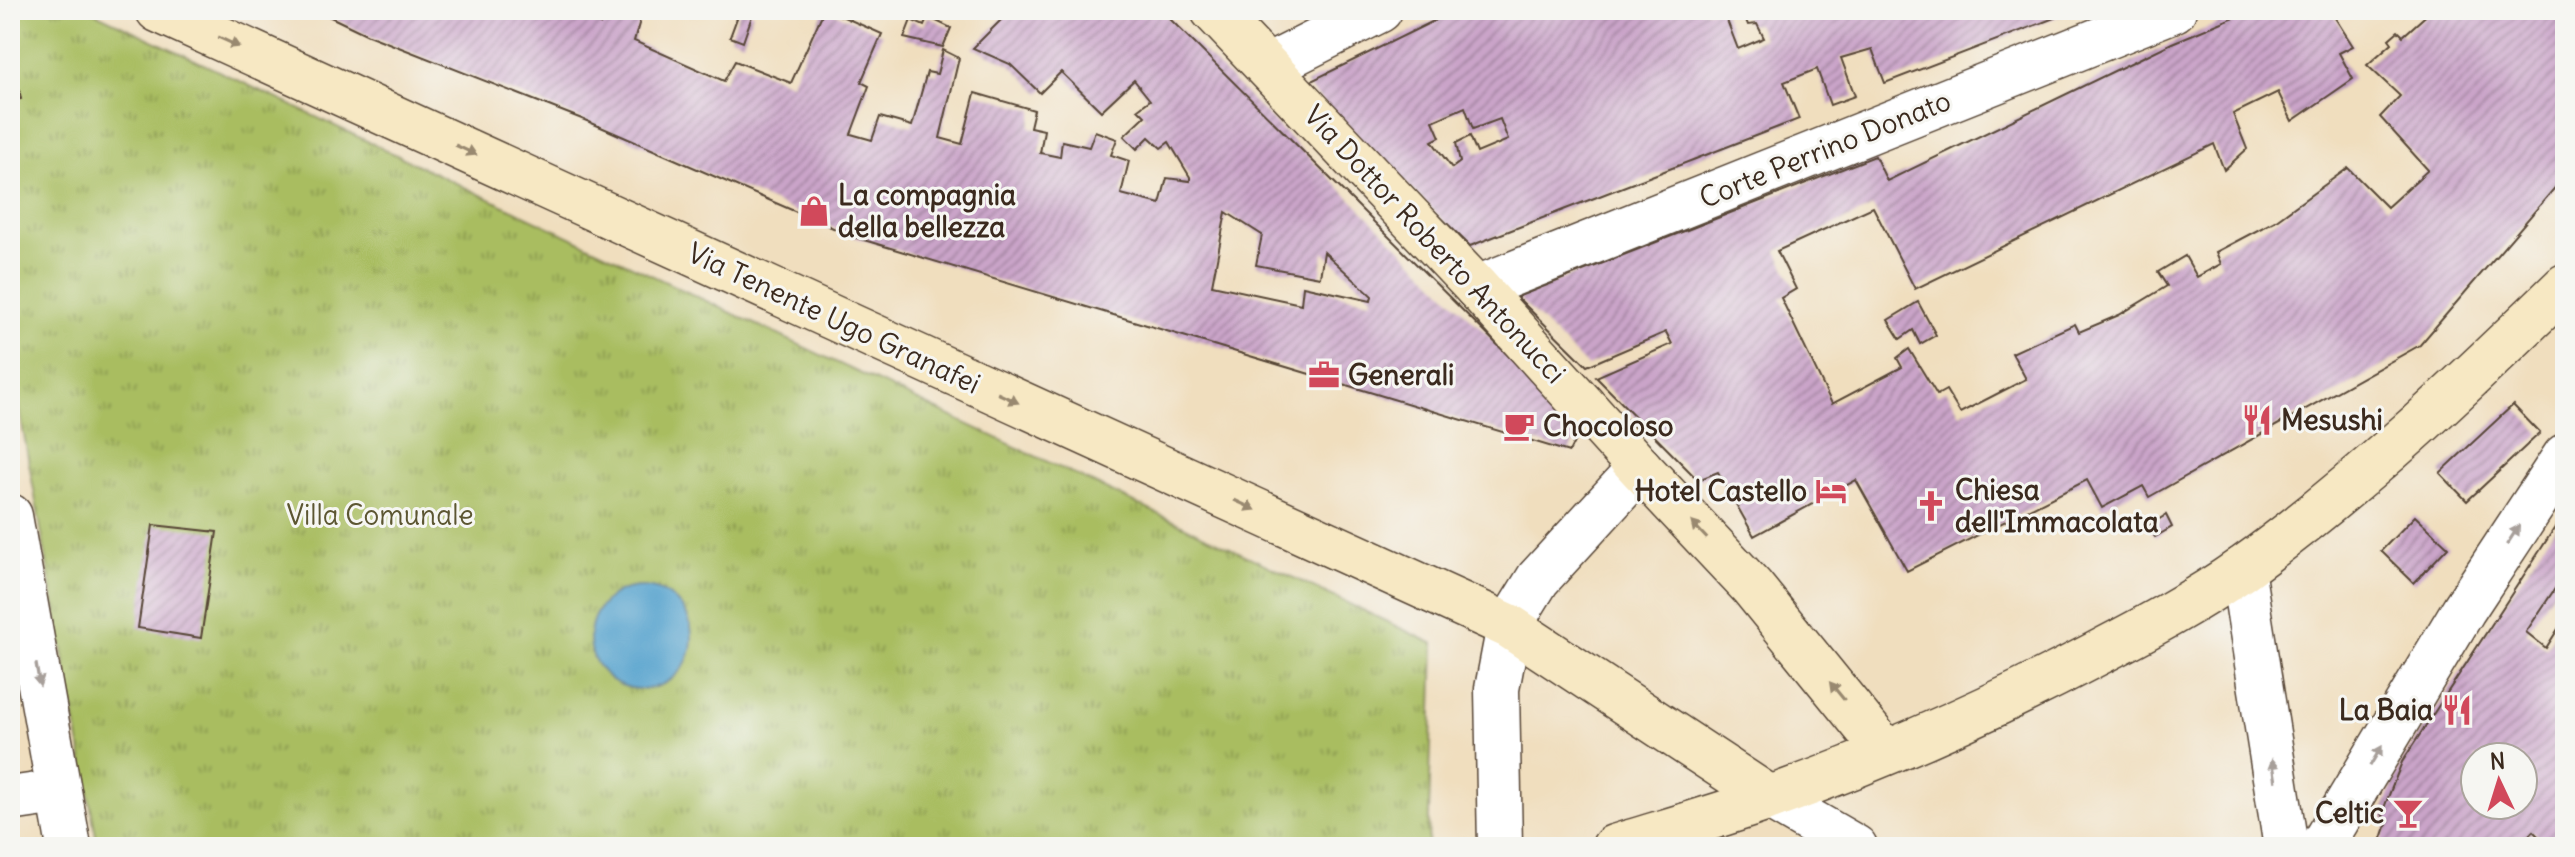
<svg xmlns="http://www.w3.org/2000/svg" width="2575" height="857" font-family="Delius,sans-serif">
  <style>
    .park { fill: url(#park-tufts); stroke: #727440; stroke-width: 2 }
    .water { fill: #54a2cd; stroke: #486676; stroke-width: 2 }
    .building { fill: url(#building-hatch); fill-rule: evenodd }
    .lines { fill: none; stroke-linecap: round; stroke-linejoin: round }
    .street-casing { stroke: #564536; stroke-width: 47 }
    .secondary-casing { stroke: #564536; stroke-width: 47 }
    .street { stroke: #fff; stroke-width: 44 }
    .secondary { stroke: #f7e8c3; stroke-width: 44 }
    .oneway { fill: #998970 }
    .oneway2 { fill: #a79f9a }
    .labels { text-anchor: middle; stroke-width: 6; stroke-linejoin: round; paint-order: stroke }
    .street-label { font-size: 28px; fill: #3b2a1e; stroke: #f6f6f2 }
    .poi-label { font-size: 28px; font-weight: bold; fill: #3b2a1e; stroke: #f6f6f2; text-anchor: start }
    .park-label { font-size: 28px; fill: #5c5632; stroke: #f6f6f2 }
  </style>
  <defs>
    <pattern id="park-tufts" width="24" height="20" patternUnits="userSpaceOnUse" patternTransform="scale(2)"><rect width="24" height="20" fill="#a9bd61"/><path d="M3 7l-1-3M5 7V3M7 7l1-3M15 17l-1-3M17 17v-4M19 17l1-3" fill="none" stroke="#8b9a4f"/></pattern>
    <pattern id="building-hatch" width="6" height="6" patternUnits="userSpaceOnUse" patternTransform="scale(2)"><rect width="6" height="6" fill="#caa4c9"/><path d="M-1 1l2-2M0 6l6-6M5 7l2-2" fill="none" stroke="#a586a3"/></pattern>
  </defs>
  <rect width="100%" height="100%" fill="#f6f6f2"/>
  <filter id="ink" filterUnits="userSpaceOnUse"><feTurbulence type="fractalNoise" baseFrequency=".0125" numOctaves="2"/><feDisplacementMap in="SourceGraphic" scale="16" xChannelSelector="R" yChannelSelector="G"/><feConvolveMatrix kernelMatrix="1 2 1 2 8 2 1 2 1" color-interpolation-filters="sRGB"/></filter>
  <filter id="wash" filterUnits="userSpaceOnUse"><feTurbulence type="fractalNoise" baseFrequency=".006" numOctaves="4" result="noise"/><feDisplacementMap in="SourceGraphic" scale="32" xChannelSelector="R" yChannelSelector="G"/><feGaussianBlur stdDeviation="1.8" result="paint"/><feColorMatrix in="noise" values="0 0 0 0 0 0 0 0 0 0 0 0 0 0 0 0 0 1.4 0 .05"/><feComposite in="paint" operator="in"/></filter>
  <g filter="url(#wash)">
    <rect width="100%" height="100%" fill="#f0debe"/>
    <polygon class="park" points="10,10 89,10 1434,644 1428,847 98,847 10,357"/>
    <circle class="water" cx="641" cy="638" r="51"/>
    <g id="blocks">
      <g class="building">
        <path d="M316 10H569L600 24 598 10H635V13L641 17 634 41 724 81 735 61 791 83 824 10H828L882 34 861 82 869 86 851 134 872 140 880 117 912 126 927 72 937 74 943 50 959 58 940 138 962 144 975 93 1034 110 1030 127 1044 130 1040 153 1060 157 1062 141 1089 147 1095 131 1117 139 1111 155 1129 161 1121 194 1160 204 1167 178 1190 181V177L1169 142 1161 148 1149 137 1137 149 1124 136 1145 116 1138 109 1150 100 1134 80 1101 111 1061 72 1040 93 1010 64 973 48 1011 10H1161L1581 428 1569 452 854 237 587 121 368 35ZM1226 212 1262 235 1256 265 1320 277 1324 252 1372 296 1371 301 1303 286 1301 304 1212 285Z"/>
        <polygon points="740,10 753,13 743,42 730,37"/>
        <path d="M1456 10H1723L1738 49 1764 38 1757 24 1748 25 1742 10H2075L1885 83 1872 49 1841 58 1855 96 1830 105 1817 69 1784 82 1799 119 1470 246 1305 84ZM1465 107 1473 129 1500 119 1508 140 1477 153 1470 136 1456 143 1460 162 1452 168 1432 141 1440 137 1433 121Z"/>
        <polygon points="2251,10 2330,10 2353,46 2339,53 2353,79 2292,121 2278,92 2233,114 2247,149 2224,170 2214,144 1915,289 1873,207 1777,251 1796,289 1781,298 1832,404 1902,367 1897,358 1909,349 1937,395 1946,390 1960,413 2026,379 2012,353 2075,324 2079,332 2119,315 2167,286 2158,272 2185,256 2197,277 2221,264 2216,252 2275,221 2348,168 2387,207 2428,170 2380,117 2400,96 2367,65 2392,43 2389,39 2398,31 2403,36 2432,10 2565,10 2565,176 2420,345 2149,497 2143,486 2102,508 2087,480 1907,571 1856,480 1754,536 1718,472 1698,480 1596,377 1672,344 1666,332 1587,366 1517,297 1875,156 1887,181 2172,43"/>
        <polygon points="928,17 951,28 943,47 904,38 911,20 924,26"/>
        <polygon points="10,42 21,99 10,101"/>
        <polygon points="1918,302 1936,335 1920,344 1913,330 1900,339 1888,320"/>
        <polygon points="2513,405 2540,433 2467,501 2440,473"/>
        <path d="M2565 512V584L2560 581 2526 632 2546 648 2565 618V845L2549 847 2533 831 2518 847H2379L2387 824 2382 813 2402 762ZM2475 757H2523V805H2475Z"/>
        <polygon points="2166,515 2172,527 2155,537 2148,526"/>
        <polygon points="2415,516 2448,547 2414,583 2381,551"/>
        <polygon points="153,525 217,532 201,638 138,628"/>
      </g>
    </g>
  </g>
  <g filter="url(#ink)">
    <use href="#blocks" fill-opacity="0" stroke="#564536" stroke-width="2"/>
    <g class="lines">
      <defs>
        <g id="street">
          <polyline points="1269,66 1380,10"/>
          <polyline points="1477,288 2174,10"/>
          <polyline points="10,516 69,847"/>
          <polyline points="2242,569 2286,847"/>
          <polyline points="1770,798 1855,847"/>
          <polyline points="10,799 58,792"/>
          <polyline points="1500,847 1497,689 1509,626 1538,579 1640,468"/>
          <polyline points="2321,847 2464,609 2565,456"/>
        </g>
        <g id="secondary">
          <polyline points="158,10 1509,626 1770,798"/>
          <polyline points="1213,10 1477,288 1640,468 1752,587 1886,752"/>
          <path d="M1614 847C1666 831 1719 816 1770 798 1881 758 1992 709 2096 654 2146 628 2197 601 2242 569 2358 486 2463 385 2565 286"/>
        </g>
      </defs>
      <use href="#street" class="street-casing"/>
      <use href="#secondary" class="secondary-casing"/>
      <use href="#street" class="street"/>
      <use href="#secondary" class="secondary"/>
    </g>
    <defs><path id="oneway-solid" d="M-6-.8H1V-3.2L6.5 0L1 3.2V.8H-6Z" transform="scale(2)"/></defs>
    <g class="oneway">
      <use href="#oneway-solid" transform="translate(229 42) rotate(25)"/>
      <use href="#oneway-solid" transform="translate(466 150) rotate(25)"/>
      <use href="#oneway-solid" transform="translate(1008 398) rotate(25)"/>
      <use href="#oneway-solid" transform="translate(1245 505) rotate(25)"/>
      <use href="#oneway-solid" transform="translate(1699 530) rotate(-133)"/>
      <use href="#oneway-solid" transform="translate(1837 691) rotate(-129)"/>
    </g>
    <g class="oneway2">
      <use href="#oneway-solid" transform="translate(2513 535) rotate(-57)"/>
      <use href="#oneway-solid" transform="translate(38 675) rotate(80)"/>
      <use href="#oneway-solid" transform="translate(2376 756) rotate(-59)"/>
      <use href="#oneway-solid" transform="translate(2274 770) rotate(-99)"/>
    </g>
  </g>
  <defs>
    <symbol id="shop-bare" viewBox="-9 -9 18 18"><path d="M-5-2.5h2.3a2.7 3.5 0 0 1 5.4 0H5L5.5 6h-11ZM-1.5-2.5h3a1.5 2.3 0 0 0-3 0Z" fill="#d1495b" stroke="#f6f6f2" stroke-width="2.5" paint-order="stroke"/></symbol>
    <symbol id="office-bare" viewBox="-9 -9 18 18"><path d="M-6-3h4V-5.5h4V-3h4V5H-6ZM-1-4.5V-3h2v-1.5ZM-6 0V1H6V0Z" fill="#d1495b" stroke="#f6f6f2" stroke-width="2.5" paint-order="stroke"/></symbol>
    <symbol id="restaurant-bare" viewBox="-9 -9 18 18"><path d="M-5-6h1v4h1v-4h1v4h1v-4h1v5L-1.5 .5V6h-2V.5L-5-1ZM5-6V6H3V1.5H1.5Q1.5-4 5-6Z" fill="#d1495b" stroke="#f6f6f2" stroke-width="2.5" paint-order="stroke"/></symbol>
    <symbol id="cafe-bare" viewBox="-9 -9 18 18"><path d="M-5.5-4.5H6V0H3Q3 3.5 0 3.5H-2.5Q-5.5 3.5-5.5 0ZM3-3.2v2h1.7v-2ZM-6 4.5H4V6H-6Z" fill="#d1495b" stroke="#f6f6f2" stroke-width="2.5" paint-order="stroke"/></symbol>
    <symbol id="hotel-bare" viewBox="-9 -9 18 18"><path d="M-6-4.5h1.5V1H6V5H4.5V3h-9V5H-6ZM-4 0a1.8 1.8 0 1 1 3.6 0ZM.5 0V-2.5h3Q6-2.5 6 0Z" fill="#d1495b" stroke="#f6f6f2" stroke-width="2.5" paint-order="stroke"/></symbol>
    <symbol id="church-bare" viewBox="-9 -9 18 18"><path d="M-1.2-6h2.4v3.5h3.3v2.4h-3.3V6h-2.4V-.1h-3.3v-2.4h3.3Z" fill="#d1495b" stroke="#f6f6f2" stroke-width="2.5" paint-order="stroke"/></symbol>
    <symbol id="bar-bare" viewBox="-9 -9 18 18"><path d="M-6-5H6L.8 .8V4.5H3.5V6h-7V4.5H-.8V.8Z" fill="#d1495b" stroke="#f6f6f2" stroke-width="2.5" paint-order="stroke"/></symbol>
  </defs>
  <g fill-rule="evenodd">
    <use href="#shop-bare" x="792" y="189" width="44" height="44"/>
    <use href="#office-bare" x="1302" y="353" width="44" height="44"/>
    <use href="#restaurant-bare" x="2235" y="398" width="44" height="44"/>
    <use href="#cafe-bare" x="1497" y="404" width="44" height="44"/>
    <use href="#hotel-bare" x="1809" y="469" width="44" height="44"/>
    <use href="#church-bare" x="1909" y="484" width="44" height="44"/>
    <use href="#restaurant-bare" x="2435" y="688" width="44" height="44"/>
    <use href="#bar-bare" x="2386" y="791" width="44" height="44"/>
  </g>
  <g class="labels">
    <g class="street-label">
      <text transform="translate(1825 149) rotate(-22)" y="10">Corte Perrino Donato</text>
      <text transform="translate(1435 244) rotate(47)" y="10">Via Dottor Roberto Antonucci</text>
      <text transform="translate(834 318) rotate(25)" y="10">Via Tenente Ugo Granafei</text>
    </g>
    <g class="poi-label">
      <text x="838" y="205">La compagnia<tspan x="838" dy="32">della bellezza</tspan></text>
      <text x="1348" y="385">Generali</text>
      <text x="2281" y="430">Mesushi</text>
      <text x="1543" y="436">Chocoloso</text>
      <text x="1955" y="500">Chiesa<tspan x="1955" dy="32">dell'Immacolata</tspan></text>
      <text x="1807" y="501" text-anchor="end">Hotel Castello</text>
      <text x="2433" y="720" text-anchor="end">La Baia</text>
      <text x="2384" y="823" text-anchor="end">Celtic</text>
    </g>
    <g class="park-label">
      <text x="380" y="525">Villa Comunale</text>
    </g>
  </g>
  <rect width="2575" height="857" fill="none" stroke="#f6f6f2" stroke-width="40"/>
  <g transform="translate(2499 781) rotate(356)"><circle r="38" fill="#f6f6f2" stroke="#aba49d" stroke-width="2"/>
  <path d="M0-6L14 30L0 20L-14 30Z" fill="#d1495b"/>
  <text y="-12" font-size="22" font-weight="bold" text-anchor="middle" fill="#3b2a1e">N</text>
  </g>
</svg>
